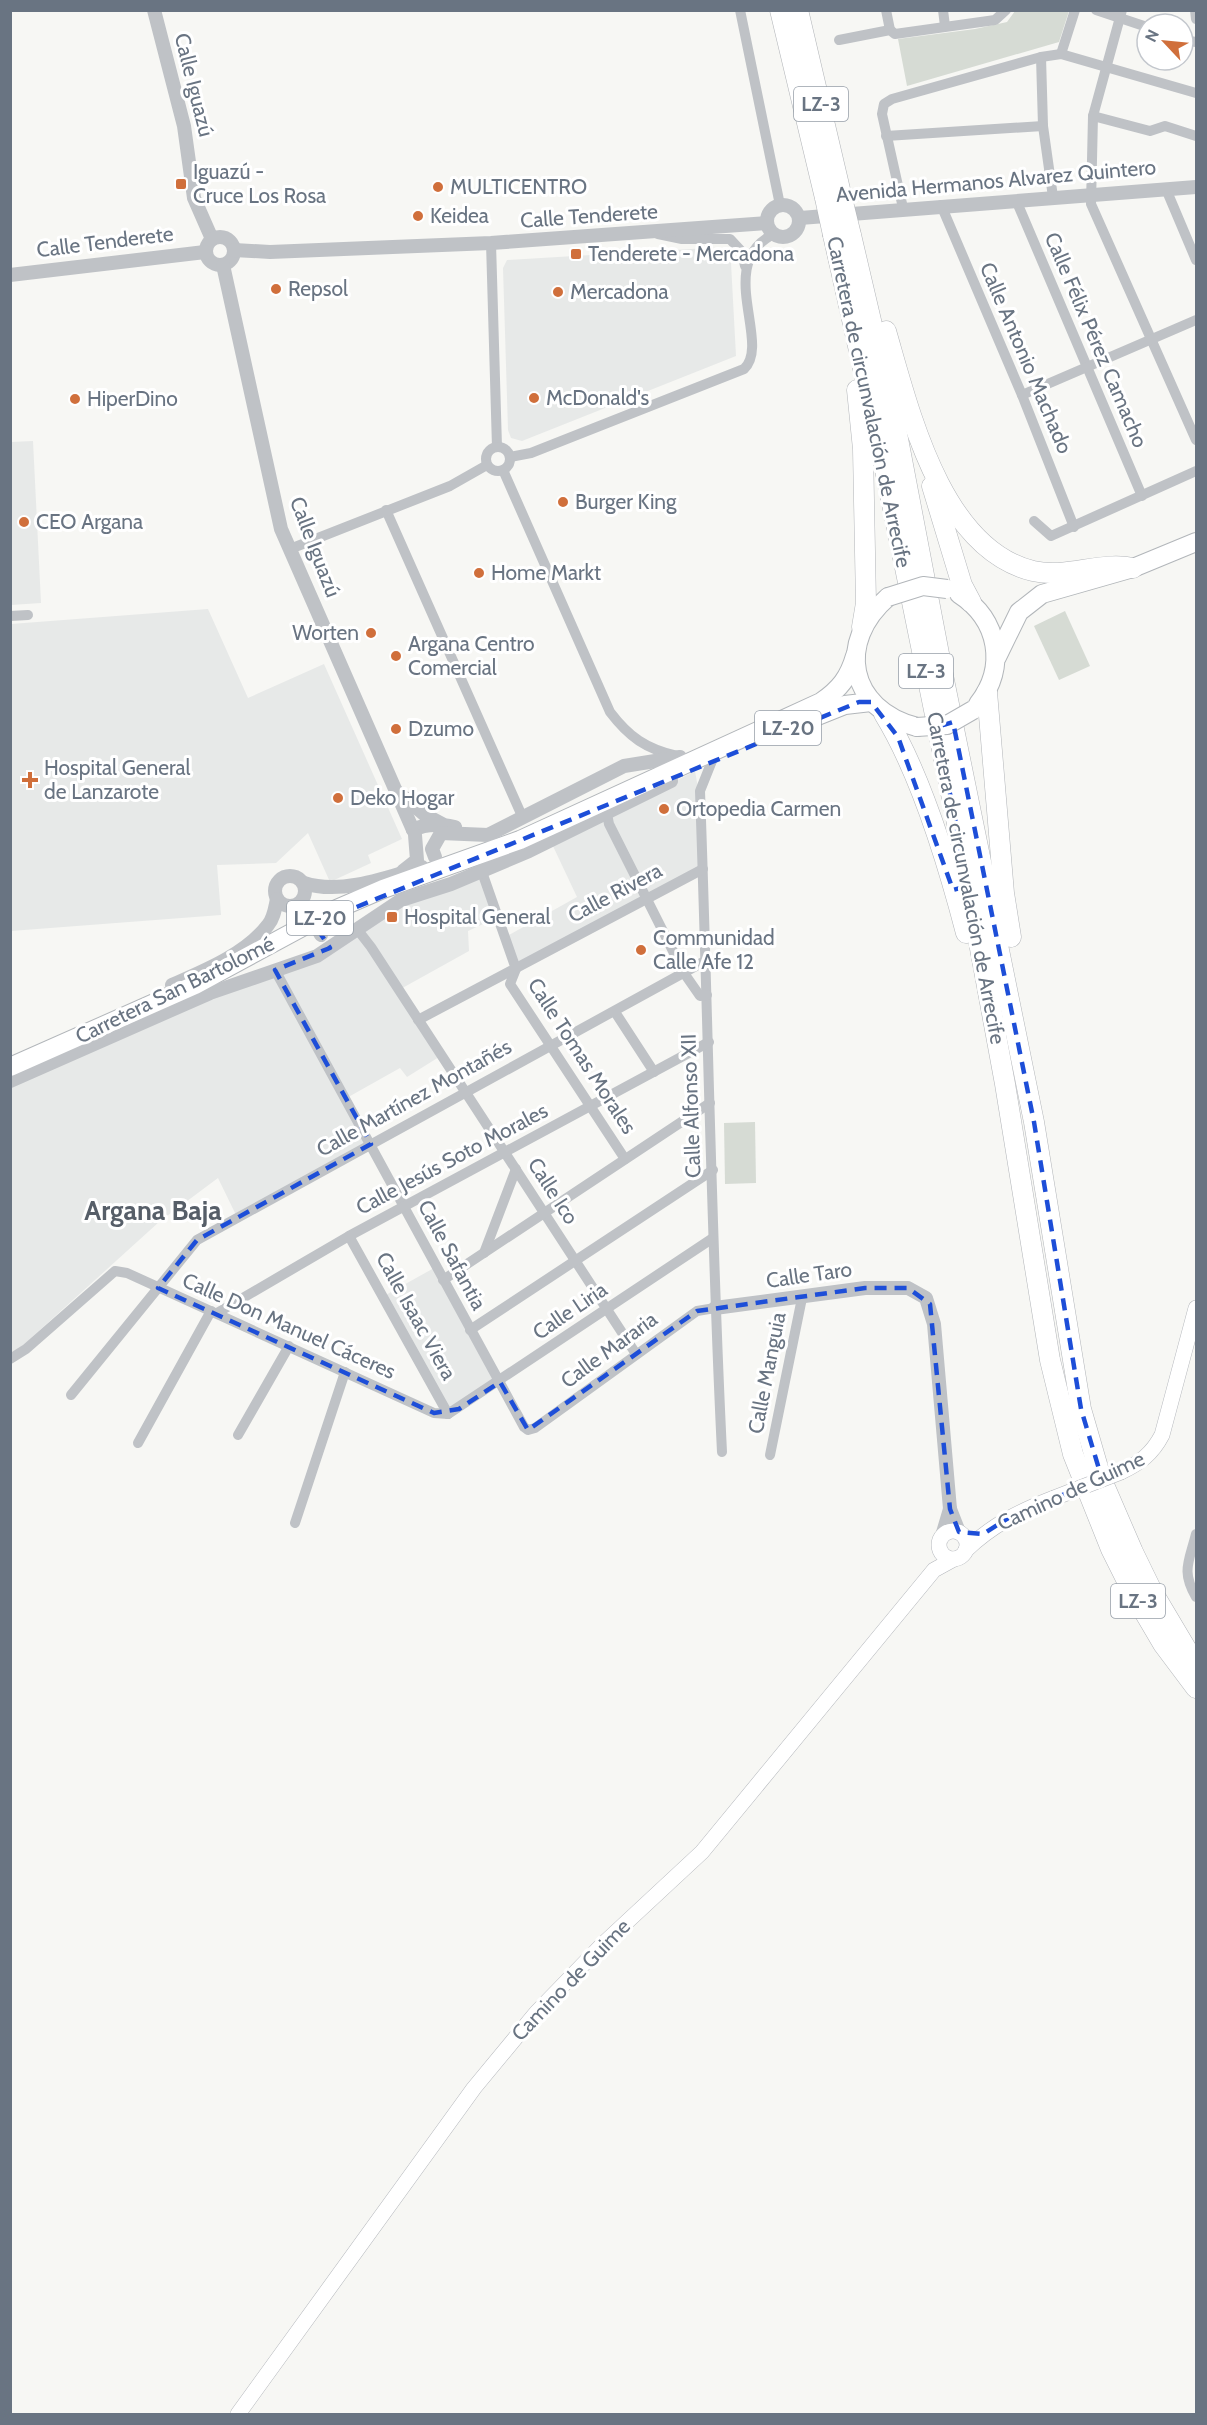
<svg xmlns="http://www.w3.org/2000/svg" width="1207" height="2425" font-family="Cabin,sans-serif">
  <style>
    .built { fill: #e7e9e8 }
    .green { fill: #d6dbd4 }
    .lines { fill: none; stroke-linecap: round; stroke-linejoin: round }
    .secondary-casing { stroke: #b4b7bc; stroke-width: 16 }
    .primary-casing { stroke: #b2b6ba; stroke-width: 20 }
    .motorway-casing { stroke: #b2b5b9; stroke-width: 21 }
    .minor { stroke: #bfc2c6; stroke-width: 10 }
    .tertiary { stroke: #bfc2c6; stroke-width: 14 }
    .secondary { stroke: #fff; stroke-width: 15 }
    .primary { stroke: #fff; stroke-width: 18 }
    .motorway { stroke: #fff; stroke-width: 20 }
    .secondary-bridge-casing { stroke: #b4b7bc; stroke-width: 16; stroke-linecap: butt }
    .primary-bridge-casing { stroke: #b2b6ba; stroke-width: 20; stroke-linecap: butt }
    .motorway-bridge-casing { stroke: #b2b5b9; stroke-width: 21; stroke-linecap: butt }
    .tertiary-bridge { stroke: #bfc2c6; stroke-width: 14 }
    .secondary-bridge { stroke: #fff; stroke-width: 15 }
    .primary-bridge { stroke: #fff; stroke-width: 18 }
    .motorway-bridge { stroke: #fff; stroke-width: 20 }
    .marked { fill: none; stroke: #1d4ed8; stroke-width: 4.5; stroke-dasharray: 12 8; stroke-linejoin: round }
    .poi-dot { fill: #d06f3b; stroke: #fff; stroke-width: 2 }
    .labels { text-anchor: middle; stroke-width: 6; stroke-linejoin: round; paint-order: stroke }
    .shield { fill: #fff; stroke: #969ea8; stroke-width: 1.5 }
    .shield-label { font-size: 20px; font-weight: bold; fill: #697482 }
    .street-label { font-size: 21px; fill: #697482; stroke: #fff }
    .poi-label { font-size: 21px; fill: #697482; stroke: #fff; text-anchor: start }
    .district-label { font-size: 27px; font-weight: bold; fill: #565e68; stroke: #fff }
  </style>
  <rect width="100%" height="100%" fill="#f7f7f4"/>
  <g class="built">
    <polygon points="708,248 723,252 731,263 736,356 522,441 511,438 508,430 503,268 507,260"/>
    <polygon points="33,441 41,603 11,605 11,442"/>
    <polygon points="208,609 248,698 324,664 402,839 368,855 371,863 330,882 308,833 276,863 217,865 221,915 11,931 11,624"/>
    <polygon points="695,771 698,788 699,868 517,965 509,935 577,897 552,844"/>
    <polygon points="480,875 496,918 468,931 469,951 397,991 439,1057 407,1077 400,1068 343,1100 367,1143 236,1215 218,1178 159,1222 20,1348 11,1352 10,1085 187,1008 340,946 400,904"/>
    <polygon points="434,1268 497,1381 449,1411 384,1296"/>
  </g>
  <g class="green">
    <polygon points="1015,11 1069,11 1059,42 907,86 898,39 975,29 1007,22"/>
    <polygon points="1065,611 1090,666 1059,680 1034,626"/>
    <polygon points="755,1122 756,1183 725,1184 724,1123"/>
  </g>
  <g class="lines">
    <defs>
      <g id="secondary">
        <path d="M1121 1472C1140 1463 1152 1454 1162 1435L1196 1308"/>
        <circle cx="953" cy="1545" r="14"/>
        <path d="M966 1550C992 1525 1020 1511 1054 1498"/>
        <polyline points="238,2414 474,2088 536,2013 602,1945 702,1852 934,1570 954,1559"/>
      </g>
      <g id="primary">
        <path d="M959 594C999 620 1007 667 978 704"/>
        <path d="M888 597C836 642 848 709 917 727"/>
        <polyline points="997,657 1019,612 1042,594 1133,568 1196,542"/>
        <polyline points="810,719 845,705 871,702"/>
        <path d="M10 1067 195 985 332 911 383 889 520 840 821 702C840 689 849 677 855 656"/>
      </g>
      <g id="motorway">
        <polyline points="780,10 825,198"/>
        <polyline points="798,10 842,198"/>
        <polyline points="833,235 878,435 956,818 1005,1084 1050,1360 1073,1454 1111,1549 1133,1593 1163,1644 1196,1688"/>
        <polyline points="851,235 895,423 944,680 1034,1122 1081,1409 1101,1478 1133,1552 1152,1591 1196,1665"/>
        <path d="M886 331C909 410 941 549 1033 571 1067 579 1100 561 1133 568"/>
        <polyline points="857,390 863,449 866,603 862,627"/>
        <polyline points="932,486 962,585 971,602"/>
        <polyline points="987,692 1004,893 1011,937"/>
        <path d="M884 714C921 774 948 864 966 933"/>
      </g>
    </defs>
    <use href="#secondary" class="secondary-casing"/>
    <use href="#primary" class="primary-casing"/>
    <use href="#motorway" class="motorway-casing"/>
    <g class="minor">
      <polyline points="740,10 780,205"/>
      <polyline points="886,10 890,30"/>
      <polyline points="943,10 945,26"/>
      <polyline points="1096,10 1147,27"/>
      <polyline points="1122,10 1093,116 1091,204 1196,440"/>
      <polyline points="1195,10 1196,19"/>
      <polyline points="839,40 890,30 895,34 995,20 1006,10"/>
      <polyline points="1183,40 1196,42"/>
      <polyline points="1061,54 1075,10"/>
      <polyline points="1041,57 1043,126 1053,197"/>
      <polyline points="1093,116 1150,131 1165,126 1196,136"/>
      <polyline points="886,136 1043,126"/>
      <polyline points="1166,189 1196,260"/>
      <polyline points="1016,200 1142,496"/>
      <polyline points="941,205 1022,395 1074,527"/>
      <polyline points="903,208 882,114 884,104 892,99 1041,57 1061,54 1196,93"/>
      <polyline points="658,234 682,239 730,239 742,252 745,266"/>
      <polyline points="491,243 497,447"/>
      <polyline points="1022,395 1196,320"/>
      <circle cx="498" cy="459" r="12"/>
      <path d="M510 457 531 453 744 369C772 343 714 263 774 234"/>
      <path d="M503 470 610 712C629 737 646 749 677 756"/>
      <polyline points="386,510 522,816"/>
      <polyline points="1034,521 1051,536 1196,471"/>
      <polyline points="290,549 450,486 487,465"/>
      <polyline points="10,616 28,615"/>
      <path d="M712 761 700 791C708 1012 711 1232 722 1452"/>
      <polyline points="607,814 609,824 684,973 700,996 707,995"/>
      <polyline points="482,872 516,969 510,984 625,1159"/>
      <polyline points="357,929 371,947 636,1354"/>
      <polyline points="275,970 524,1427 528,1430 535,1428 697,1311 715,1308"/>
      <polyline points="615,1012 654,1072"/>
      <polyline points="418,1020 703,869"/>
      <polyline points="349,1236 448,1414"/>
      <polyline points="484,1253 516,1169"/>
      <polyline points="443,1280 710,1103"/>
      <polyline points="217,1313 349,1236 709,1042"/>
      <polyline points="470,1330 713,1170"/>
      <polyline points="10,1359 26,1349 115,1271 127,1273 434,1413 448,1414"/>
      <polyline points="71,1395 197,1240 705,961"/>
      <polyline points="448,1414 713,1238"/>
      <polyline points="238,1435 289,1346"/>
      <polyline points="138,1443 211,1311"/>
      <polyline points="770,1455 802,1298"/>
      <polyline points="295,1523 345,1372"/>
      <path d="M1196 1534C1189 1562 1181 1571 1196 1597"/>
    </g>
    <g class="tertiary">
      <polyline points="154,10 184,126 194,198 212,239"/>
      <circle cx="783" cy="221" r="16"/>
      <polyline points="800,218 1196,187"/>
      <circle cx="220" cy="251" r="14"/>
      <polyline points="234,250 270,252 491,243 767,223"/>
      <polyline points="223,265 281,529 413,830"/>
      <polyline points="10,275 205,252"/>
      <polyline points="399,793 425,815 442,824"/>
      <path d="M413 830C426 823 440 824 455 827"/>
      <polyline points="435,857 432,849 441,833 488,835 624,766 680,757"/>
      <polyline points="403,871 417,860 415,835"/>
      <circle cx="290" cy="891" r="15"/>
      <path d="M304 883C340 895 386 878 422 867"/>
      <path d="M172 985C204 971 246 954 268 925 274 918 275 908 277 899"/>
      <polyline points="10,1081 210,993 317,956 401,900 451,884 529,851 671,781"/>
      <polyline points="715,1308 865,1288 908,1288 926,1298 934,1324 950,1509 959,1532"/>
      <polyline points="942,1536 950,1509"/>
    </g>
    <use href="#secondary" class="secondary"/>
    <use href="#primary" class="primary"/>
    <use href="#motorway" class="motorway"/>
    <defs>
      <polyline id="secondary-bridge" points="1054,1498 1121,1472"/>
      <g id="primary-bridge">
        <polyline points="888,597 923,586 947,589"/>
        <polyline points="917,727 947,725 973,710"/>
      </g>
      <g id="motorway-bridge">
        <polyline points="825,198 833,235"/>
        <polyline points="842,198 851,235"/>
      </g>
    </defs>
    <use href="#secondary-bridge" class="secondary-bridge-casing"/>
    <use href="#primary-bridge" class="primary-bridge-casing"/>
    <use href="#motorway-bridge" class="motorway-bridge-casing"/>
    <polyline class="tertiary-bridge" points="310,915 321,935"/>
    <use href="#secondary-bridge" class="secondary-bridge"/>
    <use href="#primary-bridge" class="primary-bridge"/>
    <use href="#motorway-bridge" class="motorway-bridge"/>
  </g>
  <path class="marked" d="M859 702H871L898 737 953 890 968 886 937 727 953 722 1034 1122 1081 1409 1102 1479 1015 1514 983 1534 959 1532 950 1509 930 1304 908 1288H865L697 1311 528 1430 500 1382 459 1409 434 1413 158 1288 197 1240 371 1144 275 970 330 948 316 927 337 915Z"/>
  <g class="poi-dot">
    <rect x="175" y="178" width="12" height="12" rx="3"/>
    <circle cx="438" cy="187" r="6"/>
    <circle cx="418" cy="216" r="6"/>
    <rect x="570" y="248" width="12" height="12" rx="3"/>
    <circle cx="276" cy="289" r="6"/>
    <circle cx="558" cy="292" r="6"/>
    <circle cx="534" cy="398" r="6"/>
    <circle cx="75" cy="399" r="6"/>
    <circle cx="563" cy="502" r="6"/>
    <circle cx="24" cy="522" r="6"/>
    <circle cx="479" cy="573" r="6"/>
    <circle cx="371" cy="633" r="6"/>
    <circle cx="396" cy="656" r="6"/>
    <circle cx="396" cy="729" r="6"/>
    <path d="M27 771h6v6h6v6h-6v6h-6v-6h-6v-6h6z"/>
    <circle cx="338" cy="798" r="6"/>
    <circle cx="664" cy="809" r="6"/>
    <rect x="386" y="911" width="12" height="12" rx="3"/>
    <circle cx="641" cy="950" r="6"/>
  </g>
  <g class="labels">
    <g class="shield">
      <rect x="794" y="87" width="54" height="34" rx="4.5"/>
      <rect x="899" y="654" width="54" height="34" rx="4.5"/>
      <rect x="755" y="711" width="66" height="34" rx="4.5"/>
      <rect x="287" y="901" width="66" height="34" rx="4.5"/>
      <rect x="1111" y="1584" width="54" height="34" rx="4.5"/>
    </g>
    <g class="shield-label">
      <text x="821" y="111">LZ-3</text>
      <text x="926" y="678">LZ-3</text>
      <text x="788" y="735">LZ-20</text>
      <text x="320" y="925">LZ-20</text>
      <text x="1138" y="1608">LZ-3</text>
    </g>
    <g class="street-label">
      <text transform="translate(194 85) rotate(76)" y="7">Calle Iguazú</text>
      <text transform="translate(996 181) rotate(-5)" y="7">Avenida Hermanos Alvarez Quintero</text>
      <text transform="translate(589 216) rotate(-4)" y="7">Calle Tenderete</text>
      <text transform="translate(105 242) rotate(-7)" y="7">Calle Tenderete</text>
      <text transform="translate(1096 340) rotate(67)" y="7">Calle Félix Pérez Camacho</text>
      <text transform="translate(1026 358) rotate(67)" y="7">Calle Antonio Machado</text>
      <text transform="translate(869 402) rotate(78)" y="7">Carretera de circunvalación de Arrecife</text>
      <text transform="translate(315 547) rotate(69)" y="7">Calle Iguazú</text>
      <text transform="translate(966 878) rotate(79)" y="7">Carretera de circunvalación de Arrecife</text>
      <text transform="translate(615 893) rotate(-28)" y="7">Calle Rivera</text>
      <text transform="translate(175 990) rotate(-26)" y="7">Carretera San Bartolomé</text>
      <text transform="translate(582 1056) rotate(57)" y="7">Calle Tomas Morales</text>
      <text transform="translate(414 1098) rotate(-29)" y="7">Calle Martínez Montañés</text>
      <text transform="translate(691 1106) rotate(-92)" y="7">Calle Alfonso XII</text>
      <text transform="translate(452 1159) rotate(-28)" y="7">Calle Jesús Soto Morales</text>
      <text transform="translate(553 1191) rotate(57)" y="7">Calle Ico</text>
      <text transform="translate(452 1255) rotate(62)" y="7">Calle Safantia</text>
      <text transform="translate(809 1275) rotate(-8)" y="7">Calle Taro</text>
      <text transform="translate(570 1311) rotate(-34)" y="7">Calle Liria</text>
      <text transform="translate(416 1316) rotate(61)" y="7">Calle Isaac Viera</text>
      <text transform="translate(289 1326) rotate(24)" y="7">Calle Don Manuel Cáceres</text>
      <text transform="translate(609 1350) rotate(-36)" y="7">Calle Mararia</text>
      <text transform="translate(767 1373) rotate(-79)" y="7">Calle Manguia</text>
      <text transform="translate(1071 1491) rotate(-25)" y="7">Camino de Guime</text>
      <text transform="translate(571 1980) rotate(-46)" y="7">Camino de Guime</text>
    </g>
    <g class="poi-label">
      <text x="193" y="179">Iguazú -<tspan x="193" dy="24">Cruce Los Rosa</tspan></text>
      <text x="450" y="194">MULTICENTRO</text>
      <text x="430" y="223">Keidea</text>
      <text x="588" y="261">Tenderete - Mercadona</text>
      <text x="288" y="296">Repsol</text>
      <text x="570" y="299">Mercadona</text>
      <text x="546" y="405">McDonald's</text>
      <text x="87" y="406">HiperDino</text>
      <text x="575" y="509">Burger King</text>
      <text x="36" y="529">CEO Argana</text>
      <text x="491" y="580">Home Markt</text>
      <text x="359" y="640" text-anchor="end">Worten</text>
      <text x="408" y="651">Argana Centro<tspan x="408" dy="24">Comercial</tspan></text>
      <text x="408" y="736">Dzumo</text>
      <text x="44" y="775">Hospital General<tspan x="44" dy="24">de Lanzarote</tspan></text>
      <text x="350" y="805">Deko Hogar</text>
      <text x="676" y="816">Ortopedia Carmen</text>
      <text x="404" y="924">Hospital General</text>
      <text x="653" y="945">Communidad<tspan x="653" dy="24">Calle Afe 12</tspan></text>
    </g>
    <g class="district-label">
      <text x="153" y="1220">Argana Baja</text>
    </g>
  </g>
  <rect width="1207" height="2425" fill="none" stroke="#697482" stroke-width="24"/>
  <g transform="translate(1165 42) rotate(296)"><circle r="28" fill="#ffffff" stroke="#c3c7cd" stroke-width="1.5"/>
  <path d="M0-4.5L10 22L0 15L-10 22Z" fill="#d06f3b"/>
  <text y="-9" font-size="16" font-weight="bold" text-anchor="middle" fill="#697482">N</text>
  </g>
</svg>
